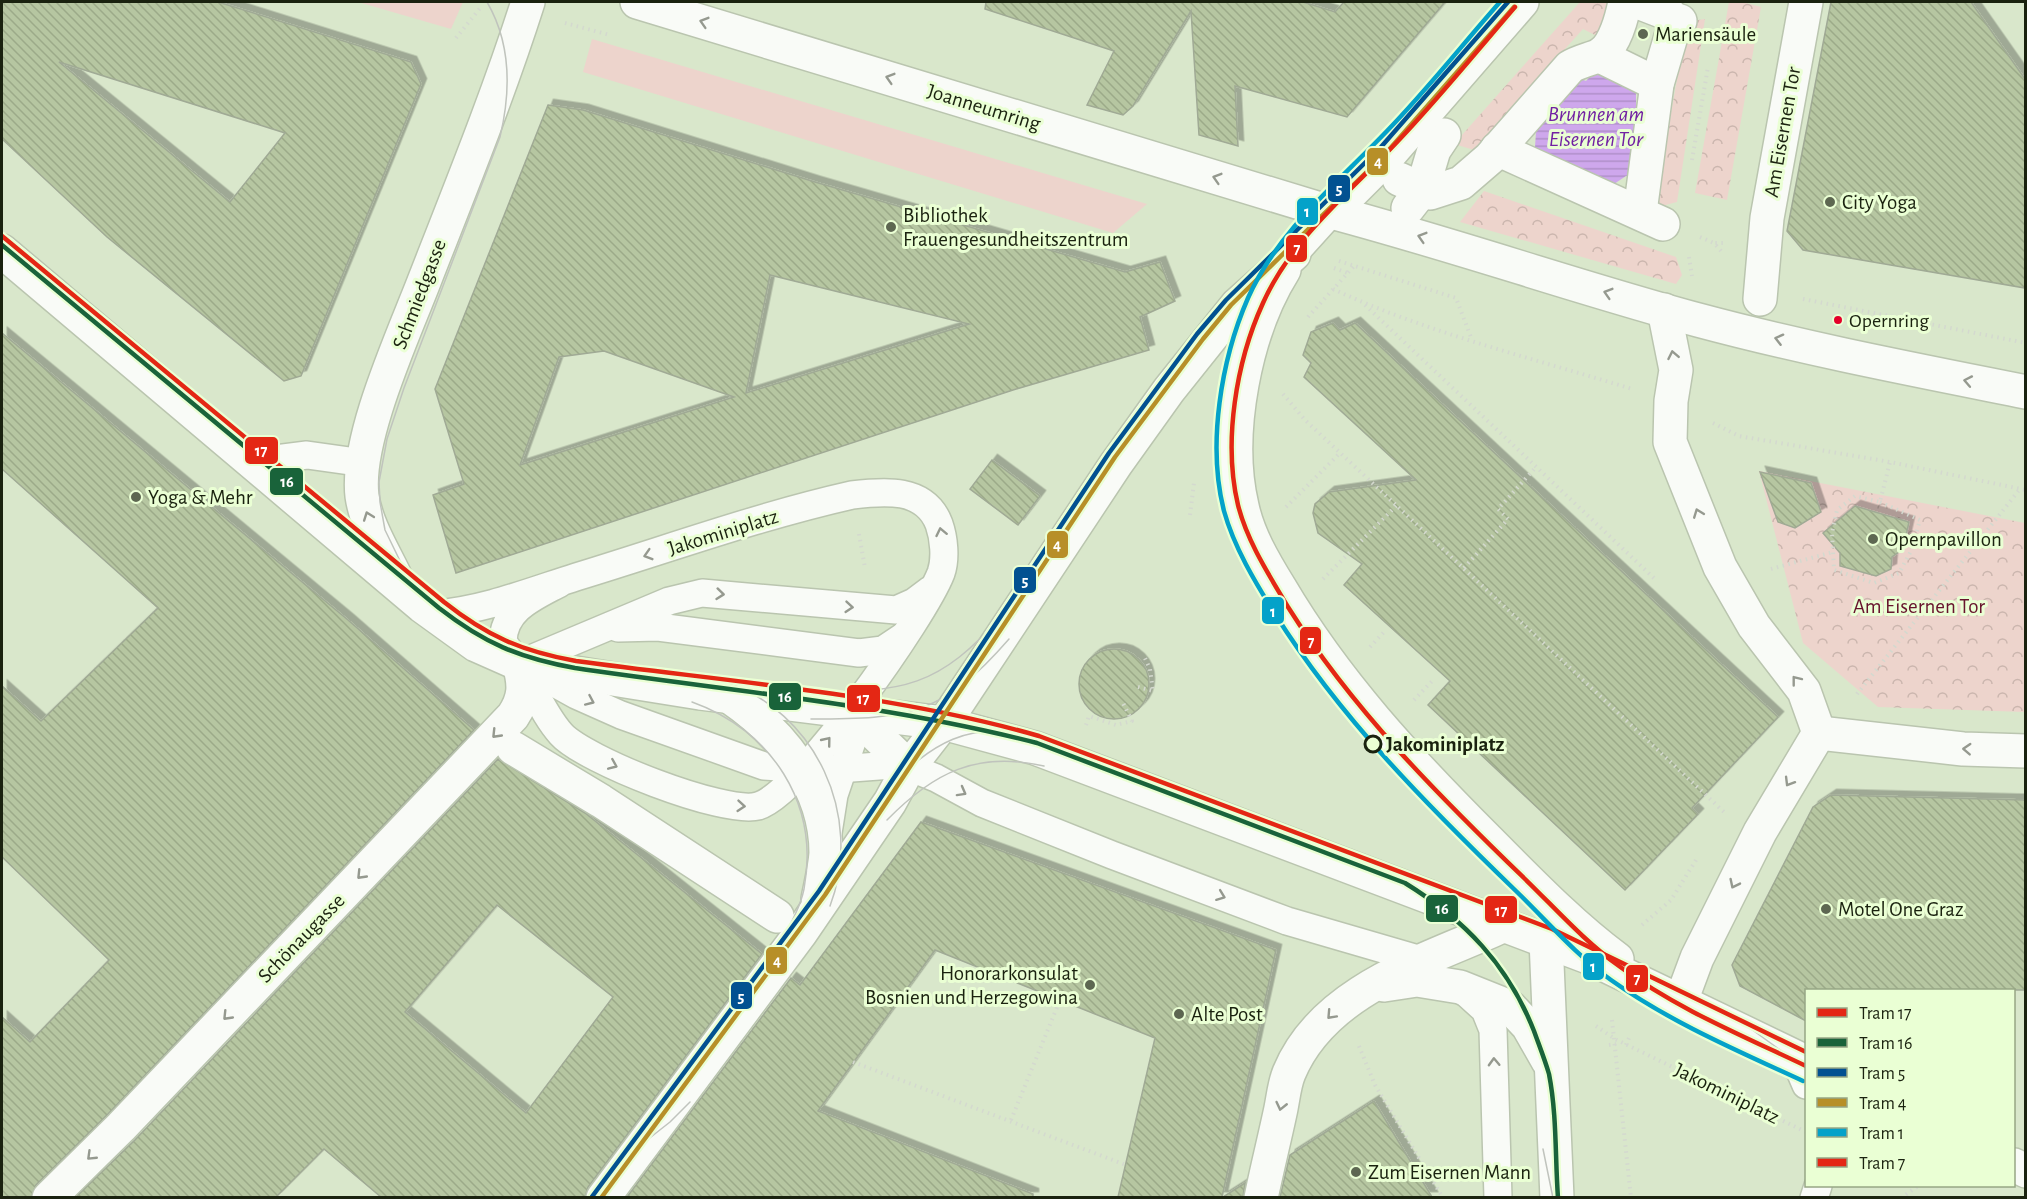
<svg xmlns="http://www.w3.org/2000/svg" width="2027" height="1199" font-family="'Alegreya Sans',sans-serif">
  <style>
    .green { fill: #edd4cc }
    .park { fill: url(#park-crowns) }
    .water { fill: url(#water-rules) }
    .building { fill: url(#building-back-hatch); stroke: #a0aa95; stroke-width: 1.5; fill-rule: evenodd; filter: url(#shadow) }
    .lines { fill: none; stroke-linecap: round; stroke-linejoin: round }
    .lane-casing { stroke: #bac5af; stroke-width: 30 }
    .street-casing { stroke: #bac5af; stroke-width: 36 }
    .primary-casing { stroke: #bac5af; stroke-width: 36 }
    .path { stroke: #d4d9cf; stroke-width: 4; stroke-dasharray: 1.5 4.5; stroke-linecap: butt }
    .lane { stroke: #f9fbf7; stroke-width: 27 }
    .street { stroke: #f9fbf7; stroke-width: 33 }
    .primary { stroke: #f9fbf7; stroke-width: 33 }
    .tram { stroke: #c0c4bd; stroke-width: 1.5 }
    .tram-1-casing { stroke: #eaffd4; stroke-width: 9 }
    .tram-2-casing { stroke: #eaffd4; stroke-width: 9 }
    .tram-3-casing { stroke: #eaffd4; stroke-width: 9 }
    .tram-4-casing { stroke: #eaffd4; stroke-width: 9 }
    .tram-5-casing { stroke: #eaffd4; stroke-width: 9 }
    .tram-6-casing { stroke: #eaffd4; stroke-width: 9 }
    .tram-1 { stroke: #e42714; stroke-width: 4.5 }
    .tram-2 { stroke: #19633a; stroke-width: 4.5 }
    .tram-3 { stroke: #025191; stroke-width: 4.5 }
    .tram-4 { stroke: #b78f28; stroke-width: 4.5 }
    .tram-5 { stroke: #04a2c9; stroke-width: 4.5 }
    .tram-6 { stroke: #e42714; stroke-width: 4.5 }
    .oneway { stroke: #95998f }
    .poi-dot { fill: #5d6751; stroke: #eaffd4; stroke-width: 2 }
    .bus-dot { fill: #e4002b; stroke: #eaffd4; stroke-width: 2 }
    .stop-dot { fill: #eaffd4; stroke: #1a220f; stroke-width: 3 }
    .labels { text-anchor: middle; stroke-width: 6; stroke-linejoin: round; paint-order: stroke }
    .bus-label { font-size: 20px; fill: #1a220f; stroke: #eaffd4; text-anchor: start }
    .poi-label { font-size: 21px; fill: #1a220f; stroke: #eaffd4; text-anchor: start }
    .street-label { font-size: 21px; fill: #1a220f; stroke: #eaffd4 }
    .park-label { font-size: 21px; fill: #67142d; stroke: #eaffd4 }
    .stop-label { font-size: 21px; font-weight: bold; fill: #1a220f; stroke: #eaffd4; text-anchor: start }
    .water-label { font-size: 22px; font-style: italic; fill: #7221a3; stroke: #eaffd4 }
    .line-badge { stroke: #eaffd4; stroke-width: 2 }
    .badge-label { font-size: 16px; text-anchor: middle; font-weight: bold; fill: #fff }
  </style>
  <defs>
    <pattern id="park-crowns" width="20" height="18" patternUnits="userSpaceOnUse" patternTransform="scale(1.5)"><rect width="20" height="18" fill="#edd4cc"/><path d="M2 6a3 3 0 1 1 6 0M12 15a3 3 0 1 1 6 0" fill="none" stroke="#cbb6ae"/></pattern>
    <pattern id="water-rules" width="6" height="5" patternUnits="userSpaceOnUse" patternTransform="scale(1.5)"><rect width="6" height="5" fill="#cea7ec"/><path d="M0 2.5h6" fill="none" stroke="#b08fc9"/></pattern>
    <pattern id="building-back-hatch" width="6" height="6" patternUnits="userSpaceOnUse" patternTransform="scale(1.5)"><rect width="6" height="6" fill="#b6c6a1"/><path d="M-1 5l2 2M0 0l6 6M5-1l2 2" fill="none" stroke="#9caa89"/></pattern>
    <filter id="shadow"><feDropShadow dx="5.5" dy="-5.5" stdDeviation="0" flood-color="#0004"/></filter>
  </defs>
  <rect width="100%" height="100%" fill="#d9e7cb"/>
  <g class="green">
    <polygon points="358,2 463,2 451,29"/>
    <polygon points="592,39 1147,204 1113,233 583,72"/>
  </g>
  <g class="park">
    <polygon points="1580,2 1618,2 1603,39 1583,29 1474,150 1454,144"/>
    <polygon points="1729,2 1742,2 1761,7 1727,200 1695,193"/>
    <path d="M1705 19 1677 202 1654 208 1678 74 1665 67 1681 36C1693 35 1695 31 1698 20Z"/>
    <polygon points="1484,191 1676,257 1682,275 1676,284 1460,222"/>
    <polygon points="1759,471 2025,523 2025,712 1878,707 1803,643"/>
  </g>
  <polygon class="water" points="1596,70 1636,90 1636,106 1645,111 1635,177 1626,176 1614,184 1535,147 1536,132 1530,124 1574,76 1586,81"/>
  <g class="building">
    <path d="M2 2H218L411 62 421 84 301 376 284 381 107 237 2 139ZM59 62 285 133 230 202Z"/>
    <polygon points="986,2 1303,2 1335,12 1344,2 1445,2 1347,117 1235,86 1238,146 1199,135 1191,11 1133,106 1123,115 1087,105 1114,51 985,9"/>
    <polygon points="1831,2 1971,2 2025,79 2025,288 1803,250 1787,231"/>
    <path d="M548 105 583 110 815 182 1125 272 1160 262 1175 301 1140 317 1149 350 1013 390 456 573 433 495 464 484 435 389ZM770 275 786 279 969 324 746 393ZM604 351 734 397 520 465 559 357Z"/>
    <polygon points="1333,323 1340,330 1355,323 1778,717 1692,808 1698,814 1625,890 1428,705 1450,681 1344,585 1362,564 1318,533 1313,513 1315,504 1329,492 1416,480 1304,377 1311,363 1303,355 1311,332"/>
    <polygon points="2,333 348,620 474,730 108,1114 36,1185 31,1197 2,1197 2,1017 30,1042 109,960 2,857 2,686 41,721 158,608 2,469"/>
    <polygon points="992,460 1040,496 1018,525 970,489"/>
    <polygon points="1760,472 1811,483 1821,512 1795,528 1778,522"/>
    <polygon points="1855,506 1909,522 1903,549 1892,557 1891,569 1876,576 1840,566 1840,553 1823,533"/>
    <circle cx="1114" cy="684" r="35"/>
    <path d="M498 759 585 813 762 954 588 1187 585 1197H381L324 1149 276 1197H76L135 1140ZM497 905 613 997 526 1113 405 1012Z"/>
    <polygon points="1831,795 2025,800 2025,990 1806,990 1806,1021 1740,986 1732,965 1813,807"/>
    <polygon points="921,822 1276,950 1222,1197 1118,1197 1155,1038 935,950 818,1111 1033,1194 1033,1197 627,1197 791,978 800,985"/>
    <polygon points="1374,1101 1432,1197 1280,1197 1290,1155"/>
    <polygon points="1245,1183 1243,1197 1223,1197"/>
  </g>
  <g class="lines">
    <defs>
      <g id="lane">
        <polyline points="1294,254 1332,212"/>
        <polyline points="251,462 307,455 364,463"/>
        <path d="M435 614C484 610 529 592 576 577 668 549 759 516 852 495 884 491 925 487 939 524 944 538 946 559 941 573 924 617 800 794 758 806 724 815 584 760 561 734 544 715 534 689 521 668 516 659 509 651 503 642 503 609 534 597 560 583"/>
        <polyline points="618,628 658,627 859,653 883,650 904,636"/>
        <polyline points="519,664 669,601 702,593 896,610 914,602 930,590"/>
        <polyline points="531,670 576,695 621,715 764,766 825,770 892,765 909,767 936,778 982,803 1112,855 1287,921 1421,960 1431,965"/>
        <polyline points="828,833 834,795 863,709"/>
        <polyline points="1464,991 1485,1010 1493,1030 1498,1198"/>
        <polyline points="1783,1052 1800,1071 1806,1085"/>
        <polyline points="1814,1198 1818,1186"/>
      </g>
      <g id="street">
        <polyline points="1638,2 1669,14 1675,23"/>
        <polyline points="1600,56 1657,84"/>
        <polyline points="1497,149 1663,224"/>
        <path d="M1399 179 1430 193 1461 183 1490 158 1570 67C1579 61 1596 58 1601 54 1615 45 1622 17 1625 2"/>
        <polyline points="1408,208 1422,190 1434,150 1444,135"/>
        <polyline points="1332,212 1389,155 1522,2"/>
        <polyline points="1640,212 1657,84 1675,23 1680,21"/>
        <polyline points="2,251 422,606 476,645 519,664 700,693 943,723 1035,748 1588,957 1806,1062"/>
        <path d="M1284 270C1245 332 1225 434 1242 506 1248 535 1264 562 1280 588 1336 683 1409 761 1487 839 1528 880 1570 924 1617 959"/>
        <polyline points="1760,299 1767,218 1806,2"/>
        <polyline points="1664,310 1676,370 1671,401 1670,442 1720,567 1754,626 1804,691 1819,733"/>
        <path d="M395 576C383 551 366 524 362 496 355 439 404 334 425 279 461 187 498 96 528 2"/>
        <path d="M731 698C782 733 826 787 826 853 825 868 821 884 818 899"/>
        <polyline points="852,712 909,767"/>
        <polyline points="1819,733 1963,749 2026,751"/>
        <polyline points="513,748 601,801 777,916"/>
        <polyline points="1546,940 1557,1198"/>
        <polyline points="1384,985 1417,980 1460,987 1510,1007 1528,1026 1548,1061"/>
        <polyline points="1681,1001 1697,958 1760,832 1819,733"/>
        <polyline points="2014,1165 2026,1171"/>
        <path d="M49 1198 121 1127 513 716C525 698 525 685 519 664"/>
        <polyline points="603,1198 800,934 890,802 909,767 951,713 1116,464 1169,390 1237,305 1294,254"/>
        <path d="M1261 1198C1267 1169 1274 1141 1280 1113 1283 1100 1284 1085 1289 1073 1324 988 1429 960 1505 925"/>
      </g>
      <path id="primary" d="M637 2 1320 209C1447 242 1572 286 1698 320 1806 349 1916 370 2026 392"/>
    </defs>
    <use href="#lane" class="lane-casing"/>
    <use href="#street" class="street-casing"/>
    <use href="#primary" class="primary-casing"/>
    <g class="path">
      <polyline points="565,23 610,35"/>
      <polyline points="456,38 481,7"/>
      <polyline points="1692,160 1708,67"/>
      <polyline points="1700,237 1714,243"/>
      <polyline points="1721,251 1714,243 1723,243"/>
      <polyline points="1689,257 1692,276"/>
      <polyline points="1339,261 1456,298 1472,340"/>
      <polyline points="1334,268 1348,273"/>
      <path d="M1333 289C1428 333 1532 358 1632 389"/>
      <polyline points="1803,299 2026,343"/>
      <polyline points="1365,305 1657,581"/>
      <polyline points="1308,317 1355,265"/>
      <polyline points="1283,394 1305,420 1724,812"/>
      <polyline points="1713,423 1739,436 1890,462 2026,490"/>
      <polyline points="1880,502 1920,520 1911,551 1899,573 1874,583 1834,570 1832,533 1837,510 1855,496 1880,502 1890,462"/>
      <polyline points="1286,507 1341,452"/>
      <polyline points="1190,515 1194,483"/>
      <polyline points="859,534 865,568"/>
      <polyline points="1464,568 1508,519 1498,509 1536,467"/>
      <polyline points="1771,569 1833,552"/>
      <polyline points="1323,579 1397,505"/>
      <polyline points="1370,647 1384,632"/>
      <polyline points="1138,687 1153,691 1150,669 1144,656"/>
      <polyline points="1857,694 2020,489"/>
      <polyline points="1414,700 1434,679"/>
      <polyline points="1086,725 1089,716 1116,725 1132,721 1123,703"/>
      <polyline points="1642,925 1671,900 1696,860"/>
      <polyline points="1612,1020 1631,1198"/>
      <polyline points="1596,1026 1615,1039 1806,1132"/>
      <polyline points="1609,1045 1616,1044"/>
      <polyline points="1626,1045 1629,1038"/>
      <polyline points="1359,1046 1375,1085 1443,1198"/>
      <polyline points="853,1062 1126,1165"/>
      <polyline points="1011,1120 1060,1000"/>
      <polyline points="1901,1198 1918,1186"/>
    </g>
    <use href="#lane" class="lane"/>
    <use href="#street" class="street"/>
    <use href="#primary" class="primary"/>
    <g class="tram">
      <path d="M403 567 385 530 380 502 379 482 387 439 404 388 500 137C511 91 511 43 487 2"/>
      <path d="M723 681C816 711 864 816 830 906"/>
      <path d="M806 692C904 692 938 689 1005 612"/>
      <path d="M692 702C771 730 820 803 804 889 800 909 787 930 778 948"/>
      <path d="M811 719C909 719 943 715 1009 639"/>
      <path d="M884 792C933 742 967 720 1039 736"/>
      <path d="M887 820C934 772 977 751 1044 766"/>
      <polyline points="1740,1021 1783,1052"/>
      <polyline points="1543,1149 1553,1198"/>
      <polyline points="593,1198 628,1155 670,1122 690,1102"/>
    </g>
    <defs>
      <path id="tram-1" d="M2 236 444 602C487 636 521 651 576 661 730 682 889 693 1039 736L1552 929 1806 1052"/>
      <path id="tram-2" d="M2 245 439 608C484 643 519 658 575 668 729 691 885 704 1037 743L1405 883C1465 920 1508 965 1534 1031 1539 1045 1545 1060 1549 1074 1557 1115 1555 1157 1558 1198"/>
      <polyline id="tram-3" points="591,1198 819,891 1109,453 1197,334 1226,300 1381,147 1508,2"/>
      <polyline id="tram-4" points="601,1198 825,895 1115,457 1203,339 1231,305 1387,152 1514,7"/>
      <path id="tram-5" d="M1500 2C1462 45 1426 91 1386 132 1336 184 1278 231 1248 298 1221 360 1207 445 1224 511 1234 547 1255 582 1275 614 1341 719 1428 806 1516 891 1547 921 1576 955 1611 980 1670 1022 1738 1051 1803 1081"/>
      <path id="tram-6" d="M1515 7C1476 52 1439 98 1398 141 1350 192 1292 238 1263 303 1236 362 1223 442 1238 505 1247 541 1269 575 1288 607 1353 710 1438 795 1525 879 1556 909 1584 941 1619 966 1675 1008 1743 1036 1806 1066"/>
    </defs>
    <use href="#tram-1" class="tram-1-casing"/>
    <use href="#tram-2" class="tram-2-casing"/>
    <use href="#tram-3" class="tram-3-casing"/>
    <use href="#tram-4" class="tram-4-casing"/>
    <use href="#tram-5" class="tram-5-casing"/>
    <use href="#tram-6" class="tram-6-casing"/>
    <use href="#tram-1" class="tram-1"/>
    <use href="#tram-2" class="tram-2"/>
    <use href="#tram-3" class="tram-3"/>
    <use href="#tram-4" class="tram-4"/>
    <use href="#tram-5" class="tram-5"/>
    <use href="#tram-6" class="tram-6"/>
  </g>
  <defs><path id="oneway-chevron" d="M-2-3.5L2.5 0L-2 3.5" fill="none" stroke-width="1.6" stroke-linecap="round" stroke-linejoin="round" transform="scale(1.5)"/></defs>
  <g class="oneway">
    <use href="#oneway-chevron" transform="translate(704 22) rotate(-163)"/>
    <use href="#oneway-chevron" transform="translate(890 78) rotate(-163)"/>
    <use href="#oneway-chevron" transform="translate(1217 178) rotate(-163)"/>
    <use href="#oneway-chevron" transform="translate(1422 237) rotate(-163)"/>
    <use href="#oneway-chevron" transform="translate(1608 293) rotate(-163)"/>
    <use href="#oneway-chevron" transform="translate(1779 339) rotate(-166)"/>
    <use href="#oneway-chevron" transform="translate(1673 355) rotate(-101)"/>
    <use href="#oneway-chevron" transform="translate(1968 381) rotate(-169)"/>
    <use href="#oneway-chevron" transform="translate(1698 513) rotate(-111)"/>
    <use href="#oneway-chevron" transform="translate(368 516) rotate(-110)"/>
    <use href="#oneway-chevron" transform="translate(941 532) rotate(-102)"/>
    <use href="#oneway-chevron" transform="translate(648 555) rotate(163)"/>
    <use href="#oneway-chevron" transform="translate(720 594) rotate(6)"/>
    <use href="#oneway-chevron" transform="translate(849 607) rotate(5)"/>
    <use href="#oneway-chevron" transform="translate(1796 680) rotate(-128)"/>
    <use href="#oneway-chevron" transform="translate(590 701) rotate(24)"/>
    <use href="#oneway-chevron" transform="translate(496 734) rotate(134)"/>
    <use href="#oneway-chevron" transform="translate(827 741) rotate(-51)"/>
    <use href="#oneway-chevron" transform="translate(1967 749) rotate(-177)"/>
    <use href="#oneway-chevron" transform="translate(613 765) rotate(23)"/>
    <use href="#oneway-chevron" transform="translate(1789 782) rotate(121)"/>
    <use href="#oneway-chevron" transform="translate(962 792) rotate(29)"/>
    <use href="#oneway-chevron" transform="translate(741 806) rotate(5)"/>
    <use href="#oneway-chevron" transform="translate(361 875) rotate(134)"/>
    <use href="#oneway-chevron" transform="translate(1734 884) rotate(116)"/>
    <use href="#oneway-chevron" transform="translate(1221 896) rotate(21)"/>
    <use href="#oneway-chevron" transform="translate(1331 1015) rotate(133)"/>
    <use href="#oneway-chevron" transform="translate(227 1016) rotate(134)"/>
    <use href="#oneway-chevron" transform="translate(1494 1062) rotate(-92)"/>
    <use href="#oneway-chevron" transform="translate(1281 1106) rotate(103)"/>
    <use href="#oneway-chevron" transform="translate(91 1156) rotate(136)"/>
  </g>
  <g class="poi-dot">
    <circle cx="1643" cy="34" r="6"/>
    <circle cx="1830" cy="202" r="6"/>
    <circle cx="891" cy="227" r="6"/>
    <circle cx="136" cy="497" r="6"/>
    <circle cx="1873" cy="539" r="6"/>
    <circle cx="1826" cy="909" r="6"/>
    <circle cx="1090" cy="985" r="6"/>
    <circle cx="1179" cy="1014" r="6"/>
    <circle cx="1356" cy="1172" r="6"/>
  </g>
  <circle class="bus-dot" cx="1838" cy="320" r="5"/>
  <circle class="stop-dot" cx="1373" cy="744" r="8"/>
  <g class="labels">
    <g class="bus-label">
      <text x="1849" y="327">Opernring</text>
    </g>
    <g class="poi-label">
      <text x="1655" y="41">Mariensäule</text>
      <text x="1842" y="209">City Yoga</text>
      <text x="903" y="222">Bibliothek<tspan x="903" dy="24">Frauengesundheitszentrum</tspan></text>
      <text x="148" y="504">Yoga &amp; Mehr</text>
      <text x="1885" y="546">Opernpavillon</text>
      <text x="1838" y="916">Motel One Graz</text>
      <text x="1078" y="980" text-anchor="end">Honorarkonsulat<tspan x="1078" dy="24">Bosnien und Herzegowina</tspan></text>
      <text x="1191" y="1021">Alte Post</text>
      <text x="1368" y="1179">Zum Eisernen Mann</text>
    </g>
    <g class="street-label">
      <text transform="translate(984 107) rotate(17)" y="7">Joanneumring</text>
      <text transform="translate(1782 132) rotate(-80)" y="7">Am Eisernen Tor</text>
      <text transform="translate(419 294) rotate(-69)" y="7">Schmiedgasse</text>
      <text transform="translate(723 532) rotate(-17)" y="7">Jakominiplatz</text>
      <text transform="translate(301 938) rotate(-46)" y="7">Schönaugasse</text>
      <text transform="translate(1727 1093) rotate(26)" y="7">Jakominiplatz</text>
    </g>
    <g class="park-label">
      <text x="1919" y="613">Am Eisernen Tor</text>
    </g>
    <g class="stop-label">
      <text x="1386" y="751">Jakominiplatz</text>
    </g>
    <g class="water-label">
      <text x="1596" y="121">Brunnen am<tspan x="1596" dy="25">Eisernen Tor</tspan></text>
    </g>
  </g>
  <g class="line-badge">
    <rect x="1366" y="147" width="23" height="29" rx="6" fill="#b78f28"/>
    <rect x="1327" y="174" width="24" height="29" rx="6" fill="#025191"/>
    <rect x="1296" y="197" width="23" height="29" rx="6" fill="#04a2c9"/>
    <rect x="1285" y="234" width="23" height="29" rx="6" fill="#e42714"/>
    <rect x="244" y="436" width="35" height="29" rx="6" fill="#e42714"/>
    <rect x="269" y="467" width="35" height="29" rx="6" fill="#19633a"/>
    <rect x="1046" y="530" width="23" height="29" rx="6" fill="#b78f28"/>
    <rect x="1013" y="566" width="24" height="28" rx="6" fill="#025191"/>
    <rect x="1261" y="596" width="24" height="29" rx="6" fill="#04a2c9"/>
    <rect x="1299" y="626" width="23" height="29" rx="6" fill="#e42714"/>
    <rect x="768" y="682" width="34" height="29" rx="6" fill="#19633a"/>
    <rect x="846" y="684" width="35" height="29" rx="6" fill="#e42714"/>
    <rect x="1425" y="894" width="34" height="29" rx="6" fill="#19633a"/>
    <rect x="1484" y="895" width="34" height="29" rx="6" fill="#e42714"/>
    <rect x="765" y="946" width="23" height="29" rx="6" fill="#b78f28"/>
    <rect x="1582" y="952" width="23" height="29" rx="6" fill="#04a2c9"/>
    <rect x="1625" y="964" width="24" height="29" rx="6" fill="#e42714"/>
    <rect x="730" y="981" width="23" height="29" rx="6" fill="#025191"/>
  </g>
  <g class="badge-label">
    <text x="1378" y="167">4</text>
    <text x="1339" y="194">5</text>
    <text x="1307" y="217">1</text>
    <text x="1297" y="254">7</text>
    <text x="261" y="456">17</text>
    <text x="287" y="487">16</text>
    <text x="1057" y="550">4</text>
    <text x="1025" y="586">5</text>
    <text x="1273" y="617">1</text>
    <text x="1311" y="647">7</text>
    <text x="785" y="702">16</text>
    <text x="863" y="704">17</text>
    <text x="1442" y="914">16</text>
    <text x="1501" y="916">17</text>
    <text x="777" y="966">4</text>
    <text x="1593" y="972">1</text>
    <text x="1637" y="984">7</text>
    <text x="741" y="1002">5</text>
  </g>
  <rect width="2027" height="1199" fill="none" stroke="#1a220f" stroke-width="6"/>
  <rect x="1805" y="989" width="210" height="198" fill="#eaffd4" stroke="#97a785" stroke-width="1.5"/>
  <rect x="1817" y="1008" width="30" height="9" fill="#e42714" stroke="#97a785" stroke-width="1.5"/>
  <text x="1859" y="1019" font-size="18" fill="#1a220f">Tram 17</text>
  <rect x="1817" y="1038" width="30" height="9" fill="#19633a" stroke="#97a785" stroke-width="1.5"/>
  <text x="1859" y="1049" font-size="18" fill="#1a220f">Tram 16</text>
  <rect x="1817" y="1068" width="30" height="9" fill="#025191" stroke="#97a785" stroke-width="1.5"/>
  <text x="1859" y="1079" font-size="18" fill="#1a220f">Tram 5</text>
  <rect x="1817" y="1098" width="30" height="9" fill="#b78f28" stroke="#97a785" stroke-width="1.5"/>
  <text x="1859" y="1109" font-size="18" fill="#1a220f">Tram 4</text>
  <rect x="1817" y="1128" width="30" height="9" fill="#04a2c9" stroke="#97a785" stroke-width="1.5"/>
  <text x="1859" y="1139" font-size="18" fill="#1a220f">Tram 1</text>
  <rect x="1817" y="1158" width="30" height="9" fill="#e42714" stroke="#97a785" stroke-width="1.5"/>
  <text x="1859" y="1169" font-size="18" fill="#1a220f">Tram 7</text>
</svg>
